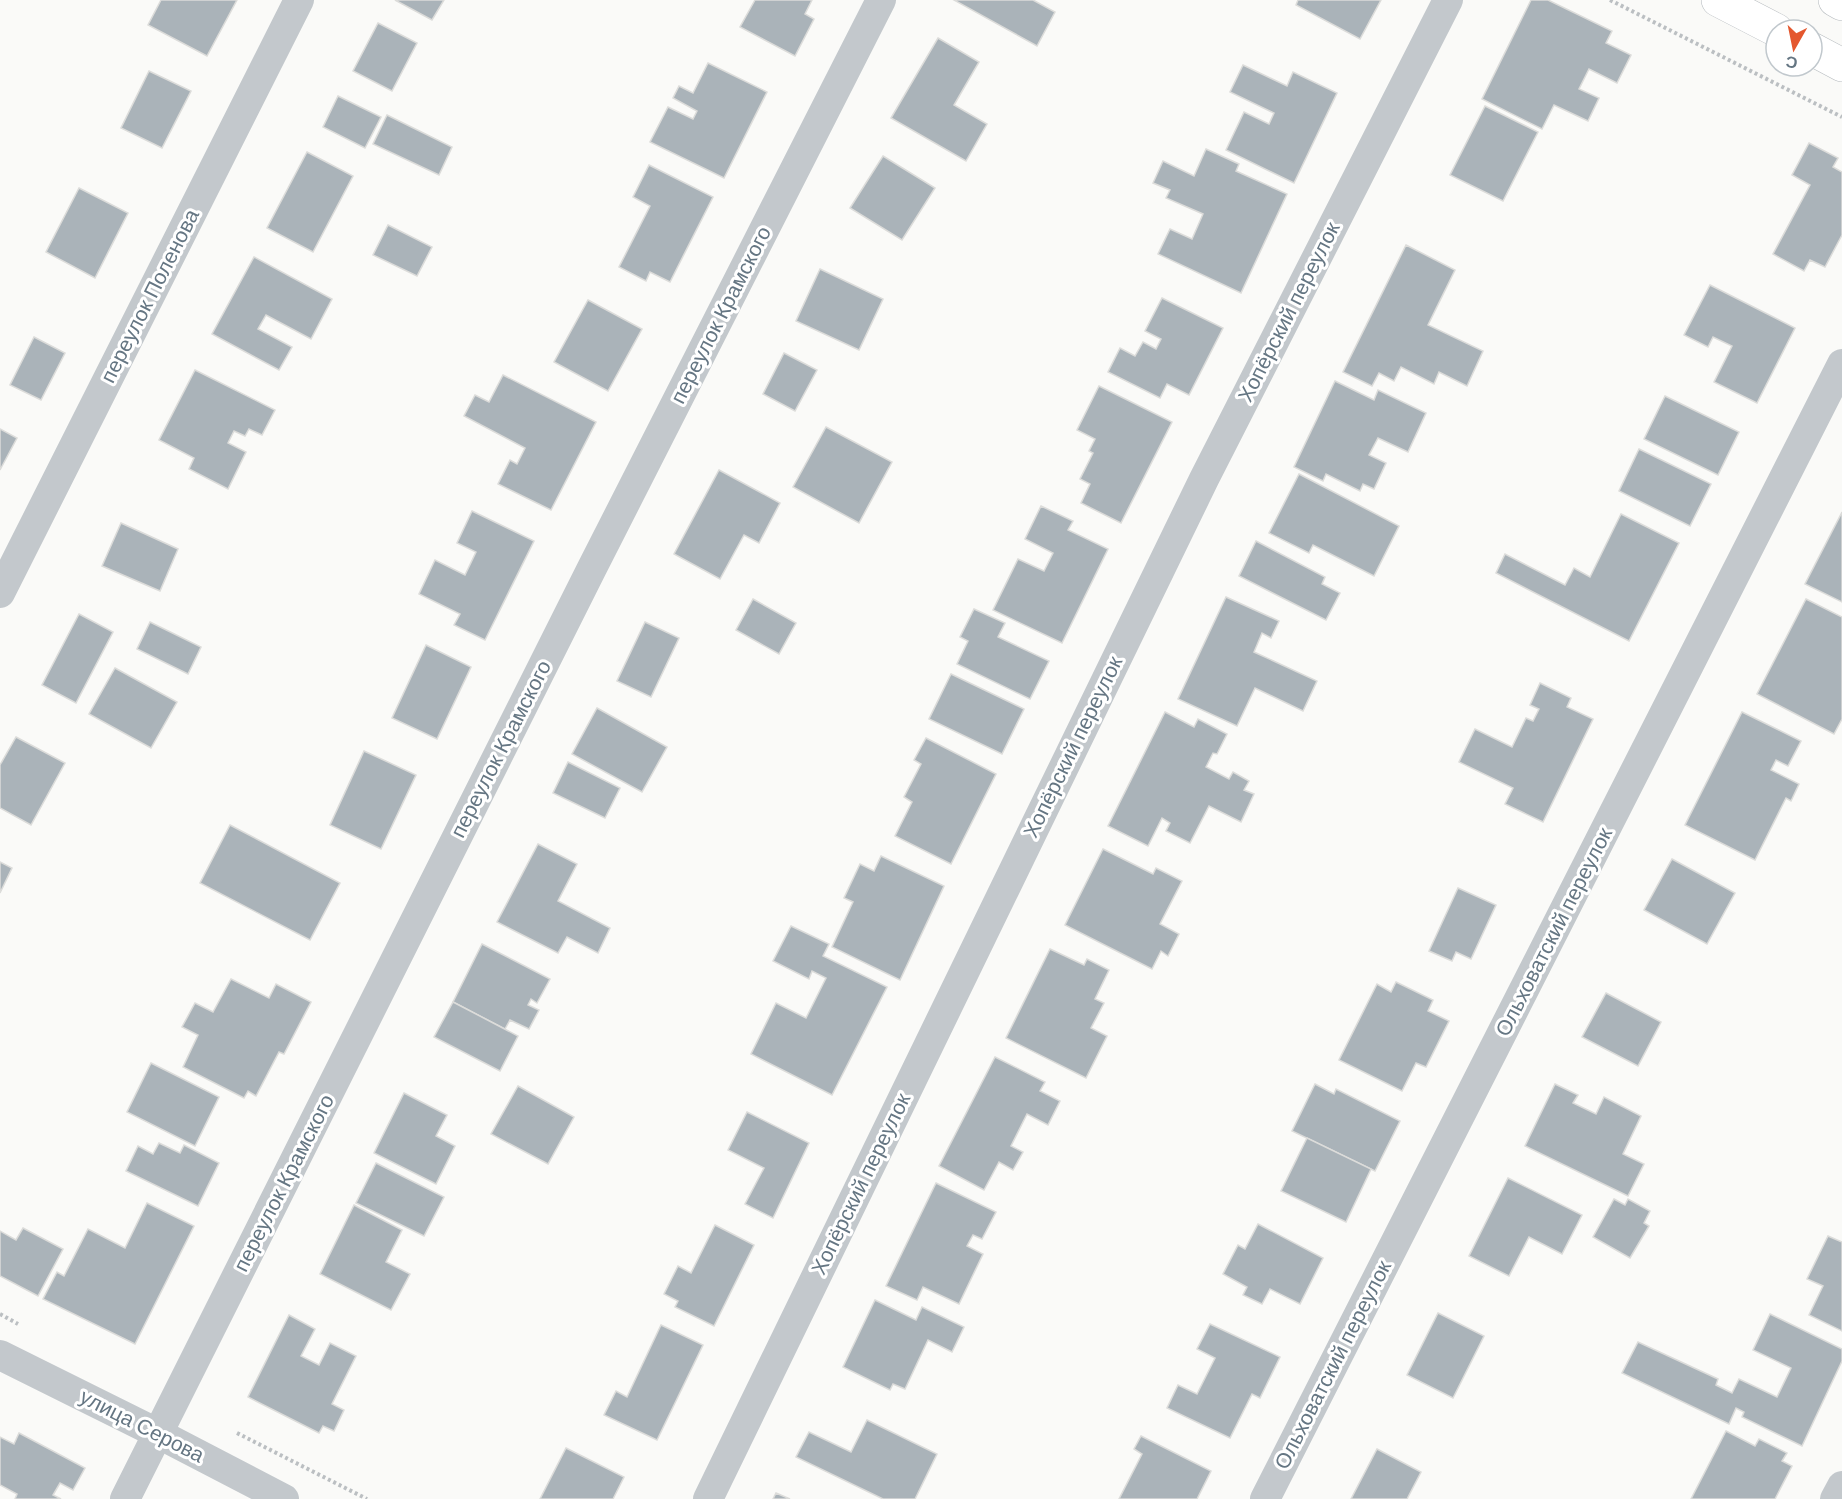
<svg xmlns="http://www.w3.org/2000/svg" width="1842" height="1499" font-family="'DM Sans',sans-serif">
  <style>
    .building { fill: #aab3b9; stroke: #dcdcda; stroke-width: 1.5 }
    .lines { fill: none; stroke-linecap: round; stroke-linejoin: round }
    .primary-casing { stroke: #b5babe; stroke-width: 34 }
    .path { stroke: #bbbfc2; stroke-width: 4; stroke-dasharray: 3 3; stroke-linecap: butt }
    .minor { stroke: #c3c8cc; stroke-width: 30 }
    .primary { stroke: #fff; stroke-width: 33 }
    .labels { text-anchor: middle; stroke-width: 6; stroke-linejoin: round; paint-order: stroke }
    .street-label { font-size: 21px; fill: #657683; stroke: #fff }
  </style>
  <rect width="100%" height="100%" fill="#fafaf8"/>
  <g class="building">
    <polygon points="161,0 237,0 207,56 148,25"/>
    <polygon points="395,0 444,0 432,20"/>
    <polygon points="755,0 812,0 805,14 814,19 795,56 740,27"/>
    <polygon points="954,0 1033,0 1055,12 1037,46"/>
    <polygon points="1298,0 1381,0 1360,39 1296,5"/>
    <polygon points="1531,0 1548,0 1612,31 1606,43 1631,55 1617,83 1589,69 1579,89 1599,98 1588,121 1554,105 1542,129 1482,99"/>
    <polygon points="378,23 417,43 392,91 353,71"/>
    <polygon points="938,38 979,62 954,105 987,124 966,161 891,118"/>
    <polygon points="708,63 767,92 724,178 650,142 668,107 693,119 697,111 673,98 679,86 693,93"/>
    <polygon points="1243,65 1287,86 1293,72 1337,93 1294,183 1226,150 1244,112 1269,124 1274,113 1230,92"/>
    <polygon points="149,71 191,91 162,148 121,128"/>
    <polygon points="338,96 381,117 365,148 323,127"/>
    <polygon points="1485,106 1538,132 1503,201 1450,175"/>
    <polygon points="387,115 452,147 439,175 373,144"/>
    <polygon points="1809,143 1838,158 1833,167 1842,172 1842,235 1825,267 1810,260 1804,271 1773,254 1810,185 1792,175"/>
    <polygon points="1206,149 1239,164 1236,171 1287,194 1241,293 1158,254 1170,229 1192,239 1203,214 1166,198 1170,190 1153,183 1163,161 1194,176"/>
    <polygon points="307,152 353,176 313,252 267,228"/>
    <polygon points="883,156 935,188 902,240 850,208"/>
    <polygon points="649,165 713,197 670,282 650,272 646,281 619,267 650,206 633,197"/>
    <polygon points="79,188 128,213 95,278 46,252"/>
    <polygon points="388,225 432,247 417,276 373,255"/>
    <polygon points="1406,245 1455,270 1428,325 1483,351 1467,386 1439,372 1434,384 1401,367 1394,381 1379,373 1372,386 1343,372"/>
    <polygon points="254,257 332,299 311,339 266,315 258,329 292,347 279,370 212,334"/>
    <polygon points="820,269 883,299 859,350 796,321"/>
    <polygon points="1710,285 1795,328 1757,403 1714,382 1732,346 1713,337 1708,347 1684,335"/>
    <polygon points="1162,298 1223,328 1189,395 1167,384 1160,398 1108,372 1120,348 1135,356 1143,342 1156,349 1161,339 1145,331"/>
    <polygon points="588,300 642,329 608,391 554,362"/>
    <polygon points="34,337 65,353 41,400 10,385"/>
    <polygon points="784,353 817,370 795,411 763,394"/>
    <polygon points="195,370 275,410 262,435 249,429 245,436 234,431 228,443 246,452 228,489 189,469 194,458 159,440"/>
    <polygon points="503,375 596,422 551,510 498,484 510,460 517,464 525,448 464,416 475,395 489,402"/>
    <polygon points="1335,381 1374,400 1378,390 1426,413 1408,452 1378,438 1369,455 1386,463 1374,489 1363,484 1360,491 1326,474 1323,481 1294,467"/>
    <polygon points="1099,386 1172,422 1121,523 1081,503 1090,484 1080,479 1093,453 1089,451 1095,439 1077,430"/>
    <polygon points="1665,396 1739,432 1718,475 1644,439"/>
    <polygon points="826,427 892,462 859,523 793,487"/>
    <polygon points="0,429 17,438 0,470"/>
    <polygon points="1639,449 1711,484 1690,526 1619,491"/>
    <polygon points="719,470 780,503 759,543 744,535 720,579 674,554"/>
    <polygon points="1299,474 1399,526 1374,576 1313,545 1309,553 1269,533"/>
    <polygon points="1041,506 1073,521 1068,530 1108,549 1062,643 993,610 1018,559 1044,571 1053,553 1025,539"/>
    <polygon points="472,511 534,541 485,640 454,625 460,614 419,594 435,560 465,575 476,552 457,543"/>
    <polygon points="1842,512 1842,602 1805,584"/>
    <polygon points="1621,514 1679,543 1629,641 1496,573 1505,554 1565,585 1574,568 1590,577"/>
    <polygon points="121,523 178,549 160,591 102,566"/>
    <polygon points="1256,541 1325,577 1322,584 1340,593 1326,620 1239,576"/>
    <polygon points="1226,597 1279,621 1271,638 1262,633 1254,652 1317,681 1303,711 1255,688 1237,726 1178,699"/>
    <polygon points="753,599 796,623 779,654 736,630"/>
    <polygon points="1806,599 1842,617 1842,719 1834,734 1757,694"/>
    <polygon points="974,609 1005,623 998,637 1049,661 1030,699 957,664 968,641 960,637"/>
    <polygon points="79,614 113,632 76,703 42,685"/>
    <polygon points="150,622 201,647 188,674 137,649"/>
    <polygon points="645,622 679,638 651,697 617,681"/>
    <polygon points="426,645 471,667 437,739 392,718"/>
    <polygon points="115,668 177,702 151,748 89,714"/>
    <polygon points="951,674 1024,709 1002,754 929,719"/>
    <polygon points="1540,683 1571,698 1567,707 1593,719 1543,822 1505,804 1513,788 1459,762 1475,729 1512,747 1526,718 1533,721 1539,709 1530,705"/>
    <polygon points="597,708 667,747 642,792 572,754"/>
    <polygon points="1165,712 1194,727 1198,719 1227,734 1217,754 1213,753 1206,767 1229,779 1233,772 1249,781 1244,790 1254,794 1241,822 1209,806 1190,843 1166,831 1170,823 1162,818 1148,846 1108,826"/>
    <polygon points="1742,712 1801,741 1788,766 1776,760 1771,770 1799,784 1791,801 1786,798 1755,860 1685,825"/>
    <polygon points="16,737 65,763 31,825 0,808 0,765"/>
    <polygon points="926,738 996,774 951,864 895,836 912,802 904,797 921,764 914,760"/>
    <polygon points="364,751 416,775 381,849 330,825"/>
    <polygon points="568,762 620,788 605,818 553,793"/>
    <polygon points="230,825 340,883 310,940 200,883"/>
    <polygon points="538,844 577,864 558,901 610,928 598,953 567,937 558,953 497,922"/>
    <polygon points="1103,849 1153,874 1156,868 1182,881 1160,924 1179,934 1168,956 1161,951 1152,969 1065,925"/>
    <polygon points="881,856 944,886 900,980 832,947 853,902 844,898 860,864 874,871"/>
    <polygon points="1672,859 1735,893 1707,944 1644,910"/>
    <polygon points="0,862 12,868 0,893"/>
    <polygon points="1458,888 1496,905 1471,959 1456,952 1452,961 1429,951"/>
    <polygon points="791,926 829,944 823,956 887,987 832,1095 751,1054 776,1003 806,1018 826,978 812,971 809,979 773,961"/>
    <polygon points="482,944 550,979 537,1003 531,999 528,1005 539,1010 529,1029 510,1020 505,1029 453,1002"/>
    <polygon points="1050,949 1084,965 1087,959 1109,970 1095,999 1104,1003 1091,1028 1107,1036 1086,1078 1006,1038"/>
    <polygon points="231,979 269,998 276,984 311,1002 284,1054 279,1052 256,1096 248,1091 244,1098 183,1067 198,1035 182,1027 195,1003 213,1012"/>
    <polygon points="1396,982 1433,1000 1428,1011 1449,1021 1426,1067 1416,1063 1402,1091 1339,1060 1377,984 1391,992"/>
    <polygon points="1606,993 1661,1022 1638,1066 1582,1037"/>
    <polygon points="453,1002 518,1036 500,1071 434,1037"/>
    <polygon points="995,1057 1045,1082 1040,1091 1060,1101 1048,1125 1027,1114 1011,1146 1023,1152 1013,1170 999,1162 984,1190 939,1166"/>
    <polygon points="151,1063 219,1097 195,1146 127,1112"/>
    <polygon points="1315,1084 1334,1094 1336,1089 1400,1121 1375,1171 1292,1131"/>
    <polygon points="1555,1084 1578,1095 1573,1103 1596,1114 1604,1097 1641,1116 1623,1154 1644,1164 1628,1196 1525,1146"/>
    <polygon points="518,1086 574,1117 548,1164 491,1134"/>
    <polygon points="404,1093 447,1115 436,1136 455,1146 436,1184 374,1153"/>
    <polygon points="747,1112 809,1143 773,1218 745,1204 764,1168 728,1150"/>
    <polygon points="1307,1138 1371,1169 1346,1222 1281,1191"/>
    <polygon points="159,1143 180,1153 184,1145 219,1163 198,1206 126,1171 138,1146 153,1154"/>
    <polygon points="376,1163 444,1197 424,1236 356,1203"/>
    <polygon points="1508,1178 1582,1215 1562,1254 1529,1237 1509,1276 1469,1256"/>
    <polygon points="936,1183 996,1212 982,1239 973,1235 967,1246 983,1254 959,1304 923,1287 917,1300 886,1286"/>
    <polygon points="1614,1199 1625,1205 1628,1199 1650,1211 1644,1223 1649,1226 1630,1258 1593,1237"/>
    <polygon points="147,1203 194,1226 135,1344 43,1299 57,1272 64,1276 88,1229 125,1248"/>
    <polygon points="354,1205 402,1230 386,1262 410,1274 391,1310 320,1274"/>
    <polygon points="1258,1224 1323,1258 1300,1304 1270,1289 1262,1304 1243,1295 1247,1287 1223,1274 1238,1245 1245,1249"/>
    <polygon points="715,1225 754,1245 714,1326 675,1307 678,1301 664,1294 678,1266 691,1273"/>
    <polygon points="23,1228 63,1249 38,1296 0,1276 0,1231 16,1240"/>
    <polygon points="1828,1236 1842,1242 1842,1331 1809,1315 1823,1286 1807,1279"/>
    <polygon points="875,1300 916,1320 922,1307 964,1327 952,1352 928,1340 905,1389 893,1384 890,1390 843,1367"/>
    <polygon points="1438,1313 1484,1336 1453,1398 1407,1375"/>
    <polygon points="1770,1314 1842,1349 1842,1361 1802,1446 1742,1417 1744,1412 1736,1408 1729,1424 1622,1373 1638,1342 1718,1379 1716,1385 1732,1393 1739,1379 1777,1397 1791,1368 1753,1350"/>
    <polygon points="289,1315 315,1329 301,1356 319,1365 330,1343 356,1356 332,1404 344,1410 334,1431 323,1426 319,1433 248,1397"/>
    <polygon points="1210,1324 1280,1357 1260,1398 1252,1394 1230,1438 1167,1408 1178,1385 1197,1394 1215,1358 1197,1349"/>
    <polygon points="661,1325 703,1345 657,1440 604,1415 616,1391 627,1397"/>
    <polygon points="867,1420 937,1454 915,1499 883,1499 796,1457 809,1432 851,1452"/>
    <polygon points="1726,1431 1755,1446 1759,1439 1787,1453 1782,1461 1792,1466 1775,1499 1691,1499"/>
    <polygon points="19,1433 85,1468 73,1490 60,1483 53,1495 61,1499 15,1499 17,1494 0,1485 0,1437 14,1444"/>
    <polygon points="1141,1436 1211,1471 1197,1499 1119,1499 1142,1454 1134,1449"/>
    <polygon points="566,1448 624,1477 613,1499 540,1499"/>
    <polygon points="1377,1449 1421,1472 1407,1499 1351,1499"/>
    <polygon points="776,1493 790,1499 773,1499"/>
  </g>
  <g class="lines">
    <defs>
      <g id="primary">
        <polyline points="1718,0 1776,30"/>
        <polyline points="1835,0 1842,4"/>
        <polyline points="1812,49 1842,65"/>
      </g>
    </defs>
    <use href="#primary" class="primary-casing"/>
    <g class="path">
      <polyline points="1610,0 1842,117"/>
      <polyline points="0,1314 18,1324"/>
      <polyline points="237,1433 367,1499"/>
    </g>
    <g class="minor">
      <polyline points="0,593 299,0"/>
      <polyline points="0,1355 159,1434 284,1499"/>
      <polyline points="125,1499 592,568 881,0"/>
      <polyline points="708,1499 1204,479 1448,0"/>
      <polyline points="1265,1499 1842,364"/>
      <polyline points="1835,1499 1842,1486"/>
    </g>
    <use href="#primary" class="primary"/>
  </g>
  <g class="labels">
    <g class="street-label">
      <text transform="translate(150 296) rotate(-63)" y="7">переулок Поленова</text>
      <text transform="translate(1289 312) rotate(-63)" y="7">Хопёрский переулок</text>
      <text transform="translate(721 315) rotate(-63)" y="7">переулок Крамского</text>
      <text transform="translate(1073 747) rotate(-64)" y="7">Хопёрский переулок</text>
      <text transform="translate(501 749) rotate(-63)" y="7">переулок Крамского</text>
      <text transform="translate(1554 932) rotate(-63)" y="7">Ольховатский переулок</text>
      <text transform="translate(284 1183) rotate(-63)" y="7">переулок Крамского</text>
      <text transform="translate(861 1184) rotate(-64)" y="7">Хопёрский переулок</text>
      <text transform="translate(1333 1365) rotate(-63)" y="7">Ольховатский переулок</text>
      <text transform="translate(142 1426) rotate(27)" y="7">улица Серова</text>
    </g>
  </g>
  <g transform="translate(1794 48) rotate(189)"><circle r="28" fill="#ffffff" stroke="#c1c8cd" stroke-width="1.5"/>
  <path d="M0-4.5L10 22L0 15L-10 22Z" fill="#e4572e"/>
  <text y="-9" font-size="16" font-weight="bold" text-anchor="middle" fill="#657683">С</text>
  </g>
</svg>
